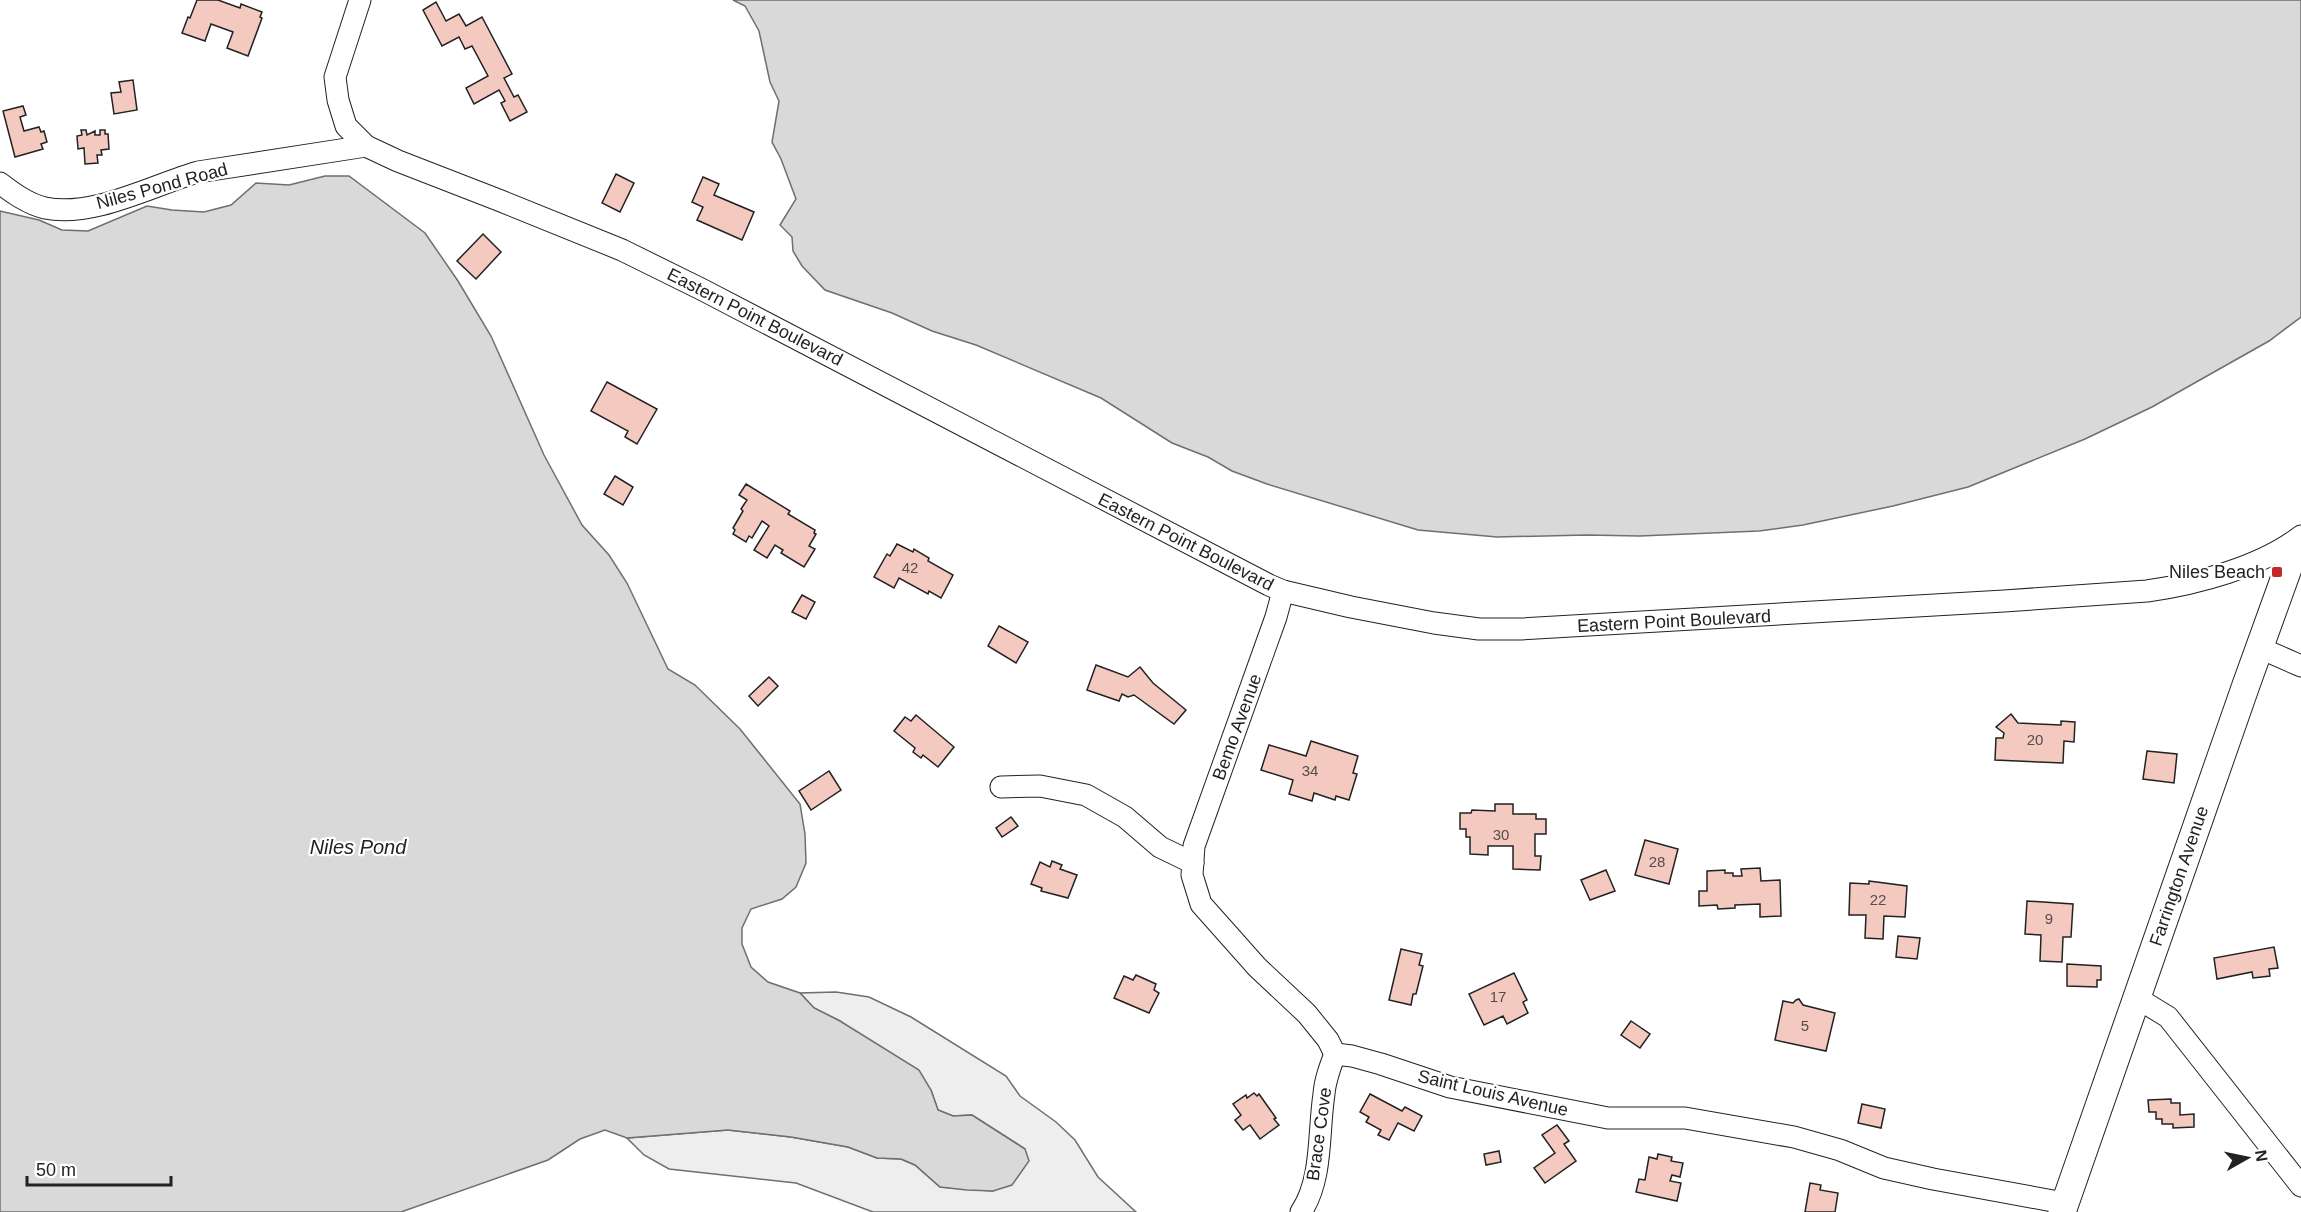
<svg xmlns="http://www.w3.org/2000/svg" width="2301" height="1212" font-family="Arial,sans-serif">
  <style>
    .green { fill: #eee; stroke: #6f6f6f; stroke-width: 1.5 }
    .water { fill: #d9d9d9; stroke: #6f6f6f; stroke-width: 1.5 }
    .building { fill: #f3c9c0; stroke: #222; stroke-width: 1.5 }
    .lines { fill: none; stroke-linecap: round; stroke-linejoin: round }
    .minor-casing { stroke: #222; stroke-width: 23 }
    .major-casing { stroke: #222; stroke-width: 29 }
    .minor { stroke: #fff; stroke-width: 21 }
    .major { stroke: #fff; stroke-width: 27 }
    .poi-dot { fill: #c62828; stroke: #fff; stroke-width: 2 }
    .labels { text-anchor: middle; stroke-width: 4.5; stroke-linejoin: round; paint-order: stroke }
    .number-label { font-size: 15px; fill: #564c4a }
    .street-label { font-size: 18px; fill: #222; stroke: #fff }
    .poi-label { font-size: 18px; fill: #222; stroke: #fff; text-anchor: end }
    .water-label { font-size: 20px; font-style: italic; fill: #222; stroke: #fff }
  </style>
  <rect width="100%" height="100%" fill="#fff"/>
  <polygon class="green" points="836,992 869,997 911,1017 1006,1076 1020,1096 1056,1122 1075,1140 1098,1177 1136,1212 873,1212 796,1183 669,1169 644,1155 627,1138 728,1130 791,1137 848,1147 877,1158 901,1159 915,1165 940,1187 993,1191 1025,1149 972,1115 953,1116 938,1110 931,1090 840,1021 814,1008 800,993"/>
  <g class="water">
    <polygon points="733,0 2301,0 2301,317 2269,341 2152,407 2085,439 1968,487 1893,506 1803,525 1759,531 1640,536 1586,535 1497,537 1418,530 1267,484 1232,471 1208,457 1172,443 1101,398 976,345 932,331 892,313 825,290 802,266 793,251 792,237 780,225 796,199 781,159 772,142 779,101 770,82 759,31 745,6"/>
    <polygon points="325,176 349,176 425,233 458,281 491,336 544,455 582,525 609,555 627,583 668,669 695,685 740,729 800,804 805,834 806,863 796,887 782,899 751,909 742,928 742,944 751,967 768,982 800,993 814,1008 840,1021 919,1070 931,1090 938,1110 953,1116 972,1115 1025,1149 1029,1161 1012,1185 993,1191 967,1190 940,1187 915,1165 901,1159 877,1158 848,1147 791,1137 728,1130 627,1138 605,1130 580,1139 548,1160 401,1212 0,1212 0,211 39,220 62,230 88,231 147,206 172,210 204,212 231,205 256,183 289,185"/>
  </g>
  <g class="building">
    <polygon points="197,0 218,0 240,8 241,4 262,12 260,17 262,18 248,56 227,48 233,32 211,24 205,41 182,33 188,17 190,18"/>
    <polygon points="436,2 446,21 459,14 466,26 482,17 512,74 504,78 514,97 518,95 527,112 510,121 501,103 505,101 499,90 474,104 466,88 488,76 472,46 465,49 459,37 442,46 423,10"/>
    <polygon points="133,80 137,110 114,114 111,93 121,92 119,82"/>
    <polygon points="23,106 26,115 20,117 24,131 39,127 41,132 44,131 47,142 41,144 43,149 15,157 3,111"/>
    <polygon points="81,130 86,130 87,135 95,131 95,135 100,135 100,130 105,130 105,134 108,134 109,149 101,150 102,155 97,155 98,163 85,164 84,148 78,149 77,136 82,135"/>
    <polygon points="616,174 634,183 620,212 602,203"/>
    <polygon points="703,177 719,184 714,195 754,212 742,240 697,220 703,207 692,202"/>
    <polygon points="483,234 501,252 476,279 457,261"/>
    <polygon points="607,382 657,409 637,444 625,437 628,431 591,411"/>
    <polygon points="615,476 633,487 623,505 604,494"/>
    <polygon points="746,484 790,511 788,514 815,530 814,533 816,534 809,546 815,549 804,567 781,553 783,550 775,545 767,558 754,550 769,526 762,521 752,538 749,536 746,542 733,534 735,530 733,528 743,511 741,509 747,500 739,495"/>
    <polygon points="897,544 913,552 914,549 929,558 928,561 953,575 941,598 929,591 928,594 899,578 894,588 874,577 887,554 890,556"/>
    <polygon points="802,595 815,602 806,619 792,612"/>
    <polygon points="999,626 1028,642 1016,663 988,646"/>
    <polygon points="1096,665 1128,677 1140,667 1153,683 1186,710 1174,724 1134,695 1128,697 1122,694 1119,701 1087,690"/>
    <polygon points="769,677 778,686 758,706 749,696"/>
    <polygon points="2011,714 2018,723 2061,725 2061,721 2075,722 2074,742 2064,741 2063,763 1995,760 1996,738 2003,738 2004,733 1996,727"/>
    <polygon points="916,715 954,747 938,767 923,755 921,758 913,752 915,748 894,731 905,717 911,721"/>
    <polygon points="1311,741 1358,756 1353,773 1357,774 1349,800 1336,796 1335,800 1314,793 1312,801 1289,794 1293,780 1261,770 1269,745 1306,756"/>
    <polygon points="2147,751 2177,754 2174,783 2143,779"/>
    <polygon points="829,771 841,790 811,810 799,791"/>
    <polygon points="1495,804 1513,804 1513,814 1536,814 1536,819 1546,819 1546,834 1535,834 1535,856 1541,856 1540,870 1513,869 1513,846 1488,846 1488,855 1470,854 1470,837 1466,837 1466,829 1460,829 1460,813 1471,813 1472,810 1495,811"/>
    <polygon points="1011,817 1018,826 1002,837 996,828"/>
    <polygon points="1645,840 1678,849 1669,884 1635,875"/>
    <polygon points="1052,861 1062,865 1060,869 1077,875 1068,898 1041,891 1042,888 1031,884 1040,862 1050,867"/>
    <polygon points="1760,868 1761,881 1780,880 1781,916 1760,917 1760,904 1735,905 1735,908 1718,909 1717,905 1699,906 1699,891 1707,891 1707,871 1725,870 1725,873 1733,873 1733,876 1742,876 1741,869"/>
    <polygon points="1606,870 1615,891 1590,900 1581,880"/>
    <polygon points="1869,881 1907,886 1905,917 1884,916 1883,939 1865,938 1866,915 1849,915 1850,883 1869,884"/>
    <polygon points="2027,901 2073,904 2071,937 2063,937 2062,962 2040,961 2041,935 2025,934"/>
    <polygon points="1898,936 1920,938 1917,959 1896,957"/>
    <polygon points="2274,947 2278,968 2269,969 2270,976 2253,978 2252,972 2217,979 2214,958"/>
    <polygon points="1401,949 1422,954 1419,965 1423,966 1416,994 1413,994 1411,1005 1389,1000"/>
    <polygon points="2067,964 2101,966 2101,980 2097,980 2097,987 2067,986"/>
    <polygon points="1514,973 1527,1000 1523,1002 1528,1013 1507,1024 1503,1016 1484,1025 1469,994"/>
    <polygon points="1136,975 1156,984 1154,990 1159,993 1149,1013 1114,998 1124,976 1133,980"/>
    <polygon points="1799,999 1803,1005 1835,1013 1826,1051 1775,1040 1783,1001 1793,1003 1796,1000"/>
    <polygon points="1631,1021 1650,1034 1640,1048 1621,1035"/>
    <polygon points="1254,1093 1257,1096 1259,1094 1276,1118 1274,1119 1279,1125 1260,1139 1250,1125 1243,1130 1235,1120 1241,1115 1233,1104 1246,1095 1247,1098"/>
    <polygon points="1370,1094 1402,1111 1405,1107 1422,1116 1414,1131 1398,1123 1389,1140 1378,1135 1381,1130 1366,1122 1369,1117 1360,1112"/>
    <polygon points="2171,1099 2171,1103 2180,1103 2180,1115 2194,1114 2194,1127 2173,1128 2173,1124 2162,1124 2162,1119 2156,1119 2156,1112 2149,1112 2148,1100"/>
    <polygon points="1862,1104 1885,1109 1881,1128 1858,1123"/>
    <polygon points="1557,1125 1569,1141 1564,1144 1576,1161 1545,1183 1534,1168 1555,1153 1542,1135"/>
    <polygon points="1499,1151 1501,1162 1486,1165 1484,1154"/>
    <polygon points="1658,1154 1672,1157 1671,1161 1683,1163 1680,1177 1672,1175 1670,1181 1681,1183 1677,1201 1636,1192 1639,1179 1645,1180 1649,1157 1657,1159"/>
    <polygon points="1810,1183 1821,1185 1820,1190 1838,1193 1835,1212 1805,1212"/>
  </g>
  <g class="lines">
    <defs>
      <g id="minor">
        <path d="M360 0 335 77 338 100 346 126 366 146 398 161 501 201 622 250 703 290 1269 585 1283 591 1351 607 1434 623 1479 629H1520L2004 601 2147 591C2197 584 2261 567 2301 536"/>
        <path d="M0 183C13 193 28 204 45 208 93 218 153 185 198 172L366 146"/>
        <polyline points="1283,591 1276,617 1194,846 1192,875 1201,904 1257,967 1307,1014 1328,1040 1335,1054"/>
        <polyline points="2260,648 2301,666"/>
        <polyline points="1001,787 1040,786 1086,795 1125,817 1160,847 1193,863"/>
        <polyline points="2137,998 2168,1017 2301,1186"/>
        <polyline points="1335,1054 1352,1056 1381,1064 1450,1087 1608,1118 1685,1118 1794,1137 1840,1150 1884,1168 1933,1179 2064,1203"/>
        <path d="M1301 1212C1323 1179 1318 1133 1324 1094 1325 1080 1330 1067 1335 1054"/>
      </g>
      <polyline id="major" points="2062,1212 2246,685 2290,563 2301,542"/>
    </defs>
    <use href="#minor" class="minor-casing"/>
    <use href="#major" class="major-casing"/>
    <use href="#minor" class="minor"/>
    <use href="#major" class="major"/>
  </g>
  <rect class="poi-dot" x="2271" y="566" width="12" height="12" rx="3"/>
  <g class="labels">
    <g class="number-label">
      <text x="910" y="573">42</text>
      <text x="2035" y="745">20</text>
      <text x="1310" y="776">34</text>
      <text x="1501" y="840">30</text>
      <text x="1657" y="867">28</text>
      <text x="1878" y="905">22</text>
      <text x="2049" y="924">9</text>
      <text x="1498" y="1002">17</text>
      <text x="1805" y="1031">5</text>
    </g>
    <g class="street-label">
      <text transform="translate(162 186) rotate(-15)" y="6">Niles Pond Road</text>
      <text transform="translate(755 317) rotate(27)" y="6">Eastern Point Boulevard</text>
      <text transform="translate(1186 542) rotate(27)" y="6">Eastern Point Boulevard</text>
      <text transform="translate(1674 621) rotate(-3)" y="6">Eastern Point Boulevard</text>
      <text transform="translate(1237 727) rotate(-70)" y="6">Bemo Avenue</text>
      <text transform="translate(2179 876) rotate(-71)" y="6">Farrington Avenue</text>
      <text transform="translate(1493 1093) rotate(13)" y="6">Saint Louis Avenue</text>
      <text transform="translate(1319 1134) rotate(-82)" y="6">Brace Cove</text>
    </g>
    <g class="poi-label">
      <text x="2265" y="578">Niles Beach</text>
    </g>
    <g class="water-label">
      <text x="358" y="854">Niles Pond</text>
    </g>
  </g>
  <g transform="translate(2247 1158) rotate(81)" stroke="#ffffff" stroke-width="4.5" paint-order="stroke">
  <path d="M0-4.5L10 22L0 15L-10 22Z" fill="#222222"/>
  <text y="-9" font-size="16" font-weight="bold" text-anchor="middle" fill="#222222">N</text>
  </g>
  <path d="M27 1176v9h144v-9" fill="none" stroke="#222222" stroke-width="3"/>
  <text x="36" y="1176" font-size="18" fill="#222222" stroke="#ffffff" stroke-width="4.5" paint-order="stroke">50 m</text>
</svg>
